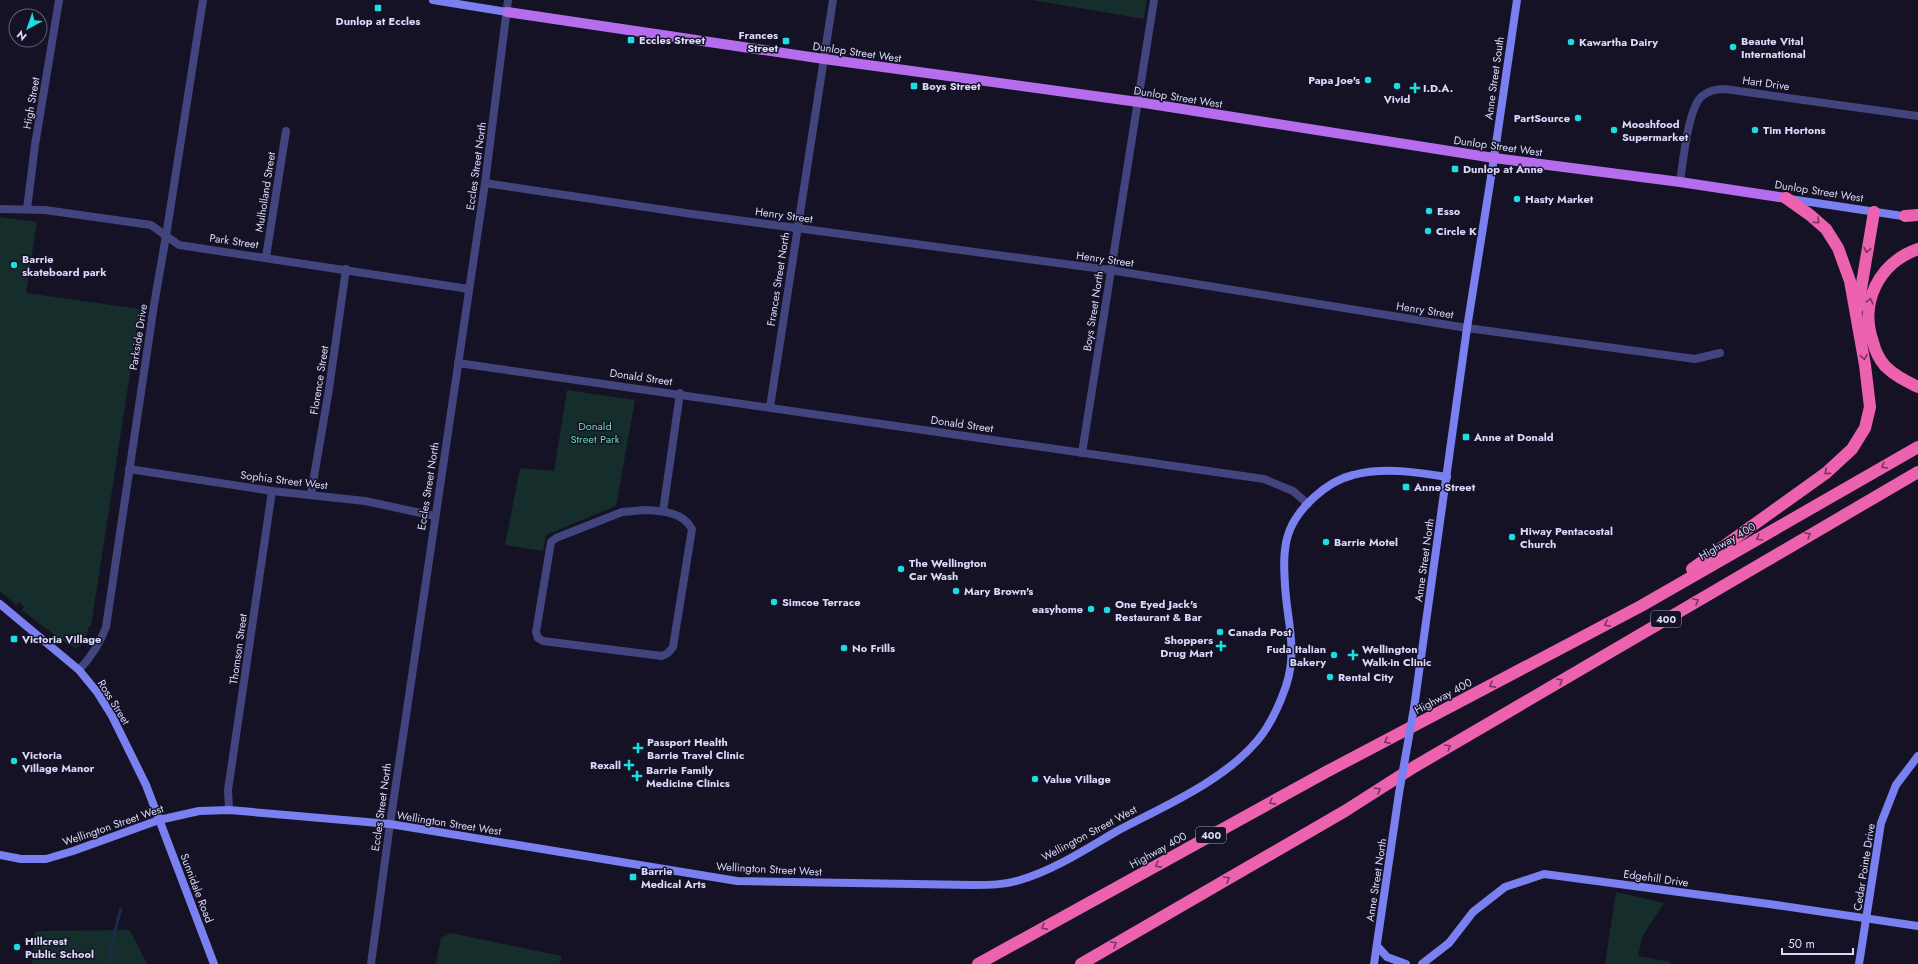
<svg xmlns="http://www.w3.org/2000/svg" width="1918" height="964" font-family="Jost,sans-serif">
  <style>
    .green { fill: #152e2b }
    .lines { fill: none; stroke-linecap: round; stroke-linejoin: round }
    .stream { stroke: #162d4a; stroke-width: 3 }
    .street { stroke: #42447e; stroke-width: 8 }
    .secondary { stroke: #7b80f0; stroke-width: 8 }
    .primary { stroke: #b56dee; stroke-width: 10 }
    .highway { stroke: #ed62ae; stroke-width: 12 }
    .secondary-bridge { stroke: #7b80f0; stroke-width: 8 }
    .oneway { stroke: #763662 }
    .poi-dot { fill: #1bdee5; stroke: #141224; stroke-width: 1.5 }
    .labels { text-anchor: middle; stroke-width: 3; stroke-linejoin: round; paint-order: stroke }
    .shield { fill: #141224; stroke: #9f9dba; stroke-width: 1 }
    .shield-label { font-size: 10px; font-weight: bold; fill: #dbd9fb }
    .poi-label { font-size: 11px; font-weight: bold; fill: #dbd9fb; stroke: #141224; text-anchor: start }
    .street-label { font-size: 11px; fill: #dbd9fb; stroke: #141224 }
    .park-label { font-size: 11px; fill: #6dd3b3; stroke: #141224 }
  </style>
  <rect width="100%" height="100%" fill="#141224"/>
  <g class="green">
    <polygon points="1032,0 1147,0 1144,19"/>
    <path d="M0 217 37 222 26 293 140 309 91 626H89L85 643 77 648C70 648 30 616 22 610L24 607 19 602 16 605 0 591Z"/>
    <polygon points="567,390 635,400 616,506 546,535 543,551 505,545 520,468 554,471"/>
    <polygon points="1616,892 1664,903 1643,935 1638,956 1671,962 1670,964 1605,964"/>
    <polygon points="130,930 147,964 32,964 35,931"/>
    <polygon points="450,933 562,956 559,964 436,964 441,938"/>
  </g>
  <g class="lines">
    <polyline class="stream" points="110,964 112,941 121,909"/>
    <g class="street">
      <path d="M1680 182C1683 162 1688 108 1702 96 1709 90 1717 89 1725 89L1918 116"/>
      <polyline points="485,183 692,214 1110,270 1467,328 1695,359 1720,353"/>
      <polyline points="0,209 45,210 151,225 179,245 469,289"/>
      <polyline points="27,209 35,145 59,0"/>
      <polyline points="266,257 286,131"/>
      <polyline points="458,363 1264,479 1293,491 1308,504"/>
      <polyline points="770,407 833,0"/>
      <polyline points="1082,453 1154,0"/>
      <polyline points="129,469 272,491 365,501 435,516"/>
      <polyline points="311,494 329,389 346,269"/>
      <path d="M645 510C663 511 683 512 692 529L673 647 668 653 662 656 543 641 538 638 536 632 551 542 556 538 622 512Z"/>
      <polyline points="663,511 680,393"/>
      <path d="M79 670C91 657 100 644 106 627L154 305 166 236 203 0"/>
      <polyline points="229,810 228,790 272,491"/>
      <polyline points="371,964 390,824 485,183 508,0"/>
    </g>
    <g class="secondary">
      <polyline points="433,0 507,12"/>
      <polyline points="1790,199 1909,217"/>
      <polyline points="0,604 79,670 97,692 112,716 146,785 214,964"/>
      <polyline points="1414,708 1467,328 1494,158 1517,0"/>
      <path d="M0 855 21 859H46L73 851 159 820 199 811 229 810 390 824 737 881 973 885C989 885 1004 885 1020 880 1054 870 1086 849 1117 831 1164 806 1222 782 1257 741 1271 725 1279 706 1286 686 1298 649 1287 622 1285 585 1284 569 1283 551 1288 535 1296 509 1327 481 1353 475 1383 467 1417 472 1447 477"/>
      <polyline points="1377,946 1387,957 1406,964"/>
      <polyline points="1374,964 1399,793"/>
      <polyline points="1422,964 1449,943 1473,912 1505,887 1544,874 1769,904 1918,926"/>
      <polyline points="1859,964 1881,823 1896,785 1918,756"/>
    </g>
    <polyline class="primary" points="507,12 824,59 1138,102 1494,158 1680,182 1786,198"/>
    <g class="highway">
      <polyline points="1905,216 1918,215"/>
      <path d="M1918 249C1879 263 1859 302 1873 342 1875 350 1879 359 1885 366 1895 376 1906 381 1918 387"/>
      <polyline points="1858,307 1874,212"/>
      <polyline points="1692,569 1826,473 1852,449 1865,428 1870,407 1865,365 1850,281 1838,248 1826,229 1810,215 1786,198"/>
      <polyline points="978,964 1326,772 1641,606 1918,447"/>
      <polyline points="1081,964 1345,811 1414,767 1918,472"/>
    </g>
    <polyline class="secondary-bridge" points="1399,793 1414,708"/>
  </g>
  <defs><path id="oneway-chevron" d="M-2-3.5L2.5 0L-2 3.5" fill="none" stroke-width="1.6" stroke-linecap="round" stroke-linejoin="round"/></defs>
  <g class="oneway">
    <use href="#oneway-chevron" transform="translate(1817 221) rotate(42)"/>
    <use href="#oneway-chevron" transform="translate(1867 250) rotate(101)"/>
    <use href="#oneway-chevron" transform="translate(1870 301) rotate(-75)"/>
    <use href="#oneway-chevron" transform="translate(1864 357) rotate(79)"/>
    <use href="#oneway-chevron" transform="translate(1884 466) rotate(150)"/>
    <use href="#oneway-chevron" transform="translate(1827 472) rotate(139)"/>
    <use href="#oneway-chevron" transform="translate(1808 535) rotate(-30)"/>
    <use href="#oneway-chevron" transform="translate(1759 538) rotate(150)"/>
    <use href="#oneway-chevron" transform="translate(1696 601) rotate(-30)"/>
    <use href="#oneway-chevron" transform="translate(1607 624) rotate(152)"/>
    <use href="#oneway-chevron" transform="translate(1560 681) rotate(-30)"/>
    <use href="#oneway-chevron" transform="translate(1492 685) rotate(152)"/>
    <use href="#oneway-chevron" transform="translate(1387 741) rotate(153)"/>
    <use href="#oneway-chevron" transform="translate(1448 747) rotate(-30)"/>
    <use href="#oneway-chevron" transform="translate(1378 790) rotate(-32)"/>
    <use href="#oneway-chevron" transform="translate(1272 802) rotate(151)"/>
    <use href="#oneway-chevron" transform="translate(1158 865) rotate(151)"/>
    <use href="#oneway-chevron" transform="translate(1227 879) rotate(-30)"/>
    <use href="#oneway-chevron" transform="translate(1044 927) rotate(151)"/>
    <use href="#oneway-chevron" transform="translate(1114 944) rotate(-30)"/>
  </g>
  <g class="poi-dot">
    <rect x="374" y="4" width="8" height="8" rx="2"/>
    <rect x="627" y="36" width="8" height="8" rx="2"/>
    <rect x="782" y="37" width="8" height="8" rx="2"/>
    <circle cx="1571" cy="42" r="4"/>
    <circle cx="1733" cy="47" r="4"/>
    <circle cx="1368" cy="80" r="4"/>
    <rect x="910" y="82" width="8" height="8" rx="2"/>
    <circle cx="1397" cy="86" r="4"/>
    <path d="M1413 82h4v4h4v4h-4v4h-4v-4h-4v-4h4z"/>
    <circle cx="1578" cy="118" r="4"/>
    <circle cx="1614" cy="130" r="4"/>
    <circle cx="1755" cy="130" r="4"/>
    <rect x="1451" y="165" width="8" height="8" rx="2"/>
    <circle cx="1517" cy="199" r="4"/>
    <circle cx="1429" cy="211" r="4"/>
    <circle cx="1428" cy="231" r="4"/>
    <circle cx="14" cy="265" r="4"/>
    <rect x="1462" y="433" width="8" height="8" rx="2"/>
    <rect x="1402" y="483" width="8" height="8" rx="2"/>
    <circle cx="1512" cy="537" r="4"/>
    <circle cx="1326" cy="542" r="4"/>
    <circle cx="901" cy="569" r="4"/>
    <circle cx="956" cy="591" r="4"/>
    <circle cx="774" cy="602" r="4"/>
    <circle cx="1091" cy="609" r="4"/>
    <circle cx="1107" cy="610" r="4"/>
    <circle cx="1220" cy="632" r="4"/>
    <rect x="10" y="635" width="8" height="8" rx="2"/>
    <path d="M1219 640h4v4h4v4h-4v4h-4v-4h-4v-4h4z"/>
    <circle cx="844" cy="648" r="4"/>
    <circle cx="1334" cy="655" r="4"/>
    <path d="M1351 649h4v4h4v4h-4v4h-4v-4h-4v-4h4z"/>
    <circle cx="1330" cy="677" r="4"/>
    <path d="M636 742h4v4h4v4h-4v4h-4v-4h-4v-4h4z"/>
    <circle cx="14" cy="761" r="4"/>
    <path d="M627 759h4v4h4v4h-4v4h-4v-4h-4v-4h4z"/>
    <path d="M635 770h4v4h4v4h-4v4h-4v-4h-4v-4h4z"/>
    <circle cx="1035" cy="779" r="4"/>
    <rect x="629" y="873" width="8" height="8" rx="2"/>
    <circle cx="17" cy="947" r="4"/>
  </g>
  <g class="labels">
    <g class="shield">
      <rect x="1651" y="611" width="30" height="16" rx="3"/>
      <rect x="1196" y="827" width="30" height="16" rx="3"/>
    </g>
    <g class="shield-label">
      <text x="1666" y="623">400</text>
      <text x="1211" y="839">400</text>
    </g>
    <g class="poi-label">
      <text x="378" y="25" text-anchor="middle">Dunlop at Eccles</text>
      <text x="778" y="39" text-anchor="end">Frances<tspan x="778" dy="13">Street</tspan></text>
      <text x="639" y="44">Eccles Street</text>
      <text x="1741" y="45">Beaute Vital<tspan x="1741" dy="13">International</tspan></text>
      <text x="1579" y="46">Kawartha Dairy</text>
      <text x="1360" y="84" text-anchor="end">Papa Joe's</text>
      <text x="922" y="90">Boys Street</text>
      <text x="1423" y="92">I.D.A.</text>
      <text x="1397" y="103" text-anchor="middle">Vivid</text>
      <text x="1570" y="122" text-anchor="end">PartSource</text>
      <text x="1622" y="128">Mooshfood<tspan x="1622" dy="13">Supermarket</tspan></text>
      <text x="1763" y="134">Tim Hortons</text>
      <text x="1463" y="173">Dunlop at Anne</text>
      <text x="1525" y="203">Hasty Market</text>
      <text x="1437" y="215">Esso</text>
      <text x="1436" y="235">Circle K</text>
      <text x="22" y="263">Barrie<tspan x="22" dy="13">skateboard park</tspan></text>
      <text x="1474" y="441">Anne at Donald</text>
      <text x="1414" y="491">Anne Street</text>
      <text x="1520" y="535">Hiway Pentacostal<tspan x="1520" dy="13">Church</tspan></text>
      <text x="1334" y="546">Barrie Motel</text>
      <text x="909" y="567">The Wellington<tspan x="909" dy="13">Car Wash</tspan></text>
      <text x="964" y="595">Mary Brown's</text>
      <text x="782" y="606">Simcoe Terrace</text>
      <text x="1115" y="608">One Eyed Jack's<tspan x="1115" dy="13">Restaurant &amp; Bar</tspan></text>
      <text x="1083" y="613" text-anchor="end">easyhome</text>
      <text x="1228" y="636">Canada Post</text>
      <text x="22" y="643">Victoria Village</text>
      <text x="1213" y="644" text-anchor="end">Shoppers<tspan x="1213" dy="13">Drug Mart</tspan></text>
      <text x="852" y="652">No Frills</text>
      <text x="1326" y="653" text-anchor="end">Fuda Italian<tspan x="1326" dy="13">Bakery</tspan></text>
      <text x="1362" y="653">Wellington<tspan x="1362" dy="13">Walk-in Clinic</tspan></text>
      <text x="1338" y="681">Rental City</text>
      <text x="647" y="746">Passport Health<tspan x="647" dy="13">Barrie Travel Clinic</tspan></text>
      <text x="22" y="759">Victoria<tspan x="22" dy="13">Village Manor</tspan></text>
      <text x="621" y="769" text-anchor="end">Rexall</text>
      <text x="646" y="774">Barrie Family<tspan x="646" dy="13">Medicine Clinics</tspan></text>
      <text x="1043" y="783">Value Village</text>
      <text x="641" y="875">Barrie<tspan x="641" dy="13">Medical Arts</tspan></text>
      <text x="25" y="945">Hillcrest<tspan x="25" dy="13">Public School</tspan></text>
    </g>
    <g class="street-label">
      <text transform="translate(857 52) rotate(8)" y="4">Dunlop Street West</text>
      <text transform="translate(1494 78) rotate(-82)" y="4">Anne Street South</text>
      <text transform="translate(1766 83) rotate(8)" y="4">Hart Drive</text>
      <text transform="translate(1178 97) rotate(9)" y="4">Dunlop Street West</text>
      <text transform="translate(31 103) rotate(-80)" y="4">High Street</text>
      <text transform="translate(1498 146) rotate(8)" y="4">Dunlop Street West</text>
      <text transform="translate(476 166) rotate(-82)" y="4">Eccles Street North</text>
      <text transform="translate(1819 191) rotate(9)" y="4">Dunlop Street West</text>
      <text transform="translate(265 192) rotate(-81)" y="4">Mulholland Street</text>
      <text transform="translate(784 215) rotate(8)" y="4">Henry Street</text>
      <text transform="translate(234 241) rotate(8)" y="4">Park Street</text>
      <text transform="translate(1105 259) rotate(8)" y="4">Henry Street</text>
      <text transform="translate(778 279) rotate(-81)" y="4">Frances Street North</text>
      <text transform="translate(1425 310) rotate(9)" y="4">Henry Street</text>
      <text transform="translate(1093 311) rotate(-81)" y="4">Boys Street North</text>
      <text transform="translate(138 337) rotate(-81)" y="4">Parkside Drive</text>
      <text transform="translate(641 377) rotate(8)" y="4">Donald Street</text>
      <text transform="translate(319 380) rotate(-81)" y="4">Florence Street</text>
      <text transform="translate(962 424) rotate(8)" y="4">Donald Street</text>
      <text transform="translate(284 480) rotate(7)" y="4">Sophia Street West</text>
      <text transform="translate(428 486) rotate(-81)" y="4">Eccles Street North</text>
      <text transform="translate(1727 541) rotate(-30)" y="4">Highway 400</text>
      <text transform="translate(1424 560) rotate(-82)" y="4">Anne Street North</text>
      <text transform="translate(238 649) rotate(-82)" y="4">Thomson Street</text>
      <text transform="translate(1443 696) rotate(-28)" y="4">Highway 400</text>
      <text transform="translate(114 702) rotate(58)" y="4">Ross Street</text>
      <text transform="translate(381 807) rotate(-82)" y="4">Eccles Street North</text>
      <text transform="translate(449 823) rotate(9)" y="4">Wellington Street West</text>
      <text transform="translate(113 825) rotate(-19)" y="4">Wellington Street West</text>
      <text transform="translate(1089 833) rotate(-28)" y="4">Wellington Street West</text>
      <text transform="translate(1158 850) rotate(-29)" y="4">Highway 400</text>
      <text transform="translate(1864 867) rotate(-81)" y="4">Cedar Pointe Drive</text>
      <text transform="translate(769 869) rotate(3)" y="4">Wellington Street West</text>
      <text transform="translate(1656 878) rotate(8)" y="4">Edgehill Drive</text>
      <text transform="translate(1376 880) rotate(-81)" y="4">Anne Street North</text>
      <text transform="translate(197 888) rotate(69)" y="4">Sunnidale Road</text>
    </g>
    <g class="park-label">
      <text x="595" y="430">Donald<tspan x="595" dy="13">Street Park</tspan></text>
    </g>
  </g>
  <g transform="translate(28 28) rotate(220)"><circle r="19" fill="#141224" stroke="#64627a"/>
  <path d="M0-3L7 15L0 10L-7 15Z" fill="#1bdee5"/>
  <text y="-6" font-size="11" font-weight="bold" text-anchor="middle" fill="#dbd9fb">N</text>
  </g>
  <path d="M1782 948v6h71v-6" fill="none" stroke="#dbd9fb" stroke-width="2"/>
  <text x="1788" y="948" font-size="12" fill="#dbd9fb" stroke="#141224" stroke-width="3" paint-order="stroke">50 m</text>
</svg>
